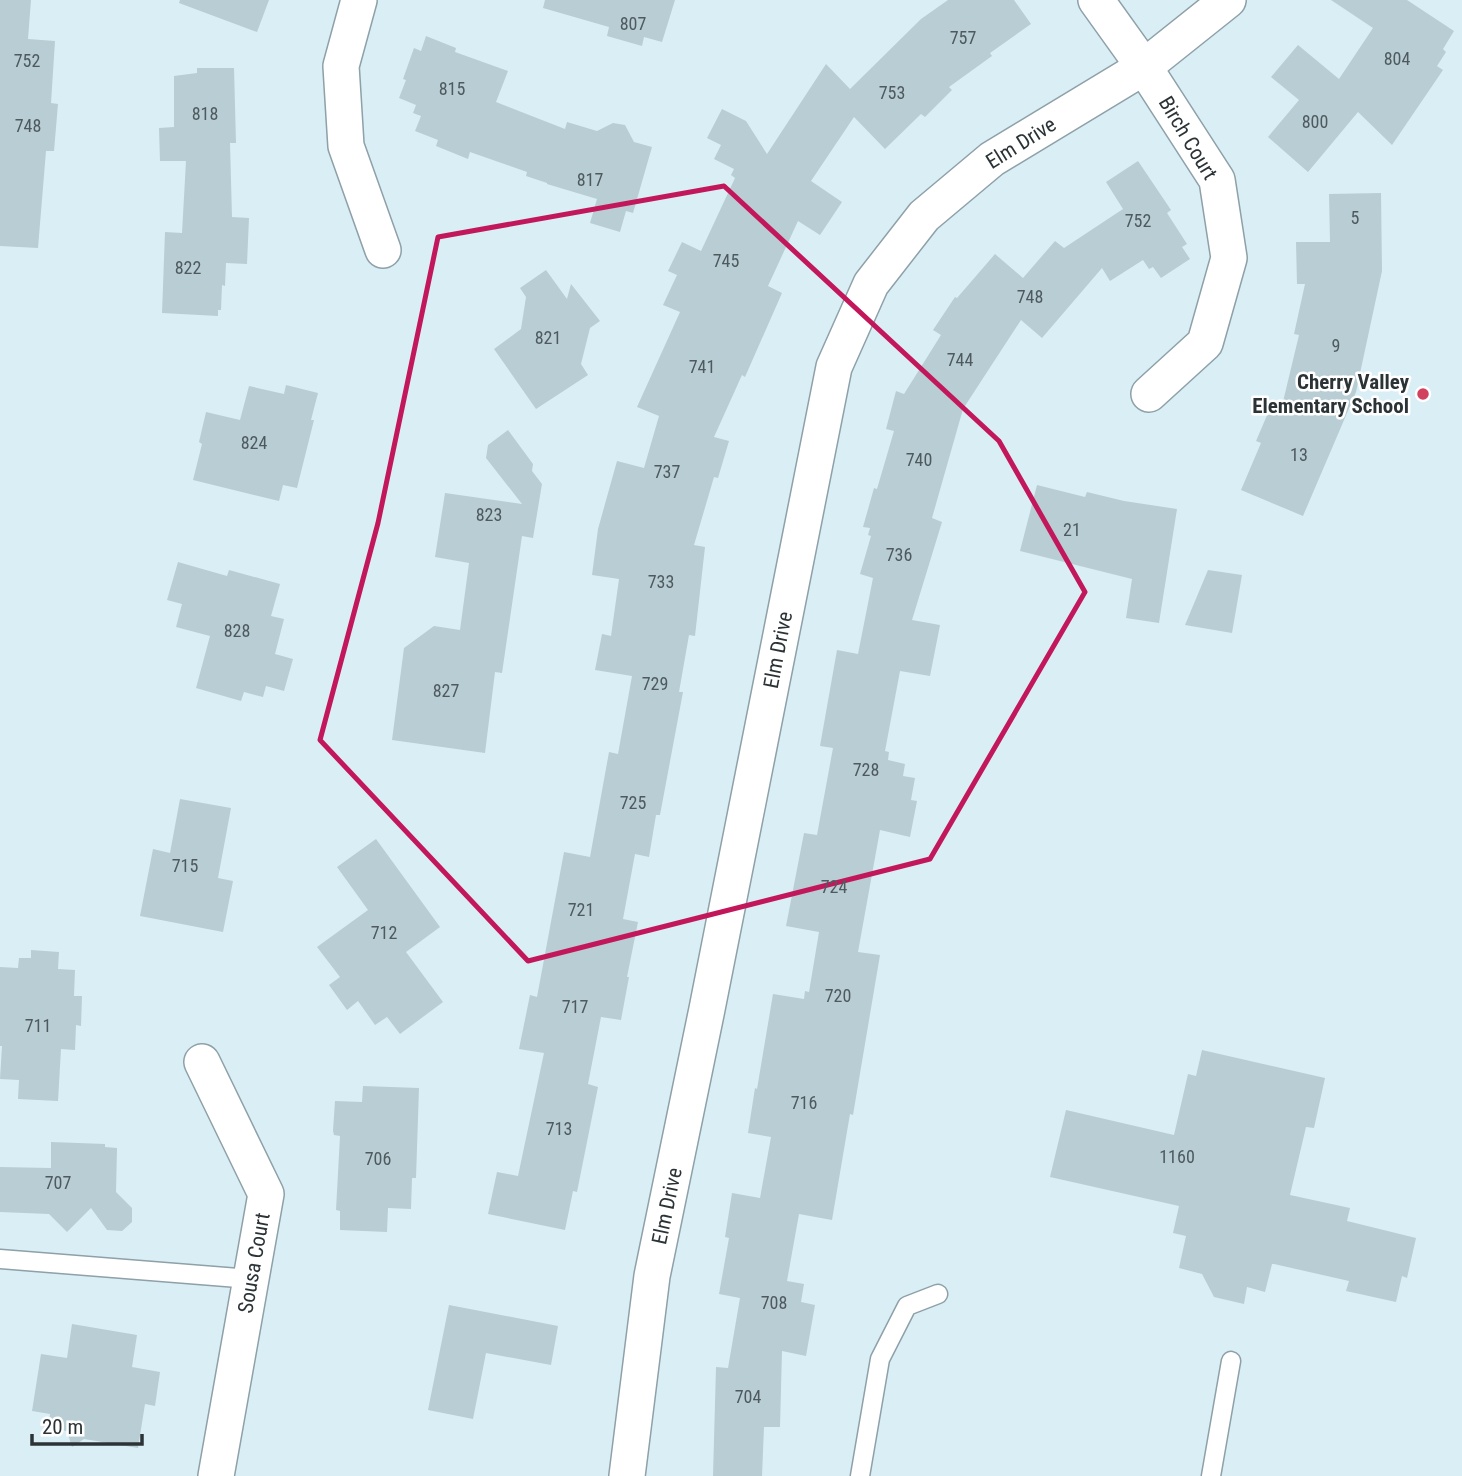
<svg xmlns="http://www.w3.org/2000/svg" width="1462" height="1476" font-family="'Roboto Condensed',sans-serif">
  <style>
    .building { fill: #b9cdd4 }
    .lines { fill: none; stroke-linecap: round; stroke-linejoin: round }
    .service-casing { stroke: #8ea0a8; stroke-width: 21 }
    .minor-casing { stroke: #8ea0a8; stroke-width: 38 }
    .service { stroke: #fff; stroke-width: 18 }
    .minor { stroke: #fff; stroke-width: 35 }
    .marked { fill: none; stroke: #c2185b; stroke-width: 5; stroke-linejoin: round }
    .poi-dot { fill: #d1405c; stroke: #fff; stroke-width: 2.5 }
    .labels { text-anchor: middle; stroke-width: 5; stroke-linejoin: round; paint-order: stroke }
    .number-label { font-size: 18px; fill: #4e5a5e }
    .street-label { font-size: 21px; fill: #2b3336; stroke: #fff }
    .poi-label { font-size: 21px; font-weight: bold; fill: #2b3336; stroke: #fff; text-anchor: end }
  </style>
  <rect width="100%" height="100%" fill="#daeef6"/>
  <g class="building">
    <polygon points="0,0 31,0 28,39 55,41 51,103 58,104 54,151 46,151 38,248 0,246"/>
    <polygon points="180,0 269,0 257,32 179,3"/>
    <polygon points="545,0 675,0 662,42 644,37 642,46 607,36 609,27 543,8"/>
    <polygon points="948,0 1014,0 1031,24 990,53 992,56 949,87 952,90 925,117 921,114 885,149 854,117 811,181 842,202 820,235 798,221 768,286 782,293 745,377 742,375 714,437 729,441 718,478 714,477 694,545 705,547 695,636 689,635 679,692 683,692 660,815 656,815 649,857 635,854 623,919 638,922 627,977 629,977 621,1020 601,1017 588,1084 598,1087 577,1192 573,1191 565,1230 488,1214 497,1172 518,1176 544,1053 519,1049 530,995 537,997 564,852 590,857 609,752 618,754 632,676 595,670 602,634 611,636 619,579 592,575 598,529 617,461 644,468 659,416 637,407 680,312 663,305 677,275 668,271 682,242 701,251 735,178 731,175 734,169 714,159 721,145 707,138 722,109 746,121 767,154 826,64 850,89 921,19"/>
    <polygon points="1331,0 1407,0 1454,31 1443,49 1446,52 1437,66 1443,70 1392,145 1358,112 1308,172 1268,137 1299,100 1271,77 1298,45 1339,79 1373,28"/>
    <polygon points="426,36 456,48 455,52 508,71 496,102 565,129 567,122 597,131 613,123 625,125 634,142 652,147 633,213 626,211 620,232 590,223 597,199 547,184 547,183 526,176 527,172 470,152 468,159 436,146 438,140 415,131 421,116 413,113 416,105 399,98 406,80 403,79 414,48 421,51"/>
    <polygon points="197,68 234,68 236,143 230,143 232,217 249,218 247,264 226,263 225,286 222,285 221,310 218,310 218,316 162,313 165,232 182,233 186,161 160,161 159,128 174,127 174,76 197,73"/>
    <polygon points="1138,161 1171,210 1167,213 1187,244 1182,247 1190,259 1161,278 1153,267 1149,269 1143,260 1110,281 1102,268 1042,338 1021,320 963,409 932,518 942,522 912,620 940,625 930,676 900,671 885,751 889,752 888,760 905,764 903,776 915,778 911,800 917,801 910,837 880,830 858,952 880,955 853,1115 850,1114 832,1220 799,1214 787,1281 804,1284 801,1302 815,1305 806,1356 782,1351 780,1427 764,1427 762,1476 713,1476 716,1367 728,1368 740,1298 719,1294 729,1238 725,1237 732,1193 760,1198 771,1137 748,1133 755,1088 757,1089 773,994 804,999 805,991 809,992 819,932 786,926 804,833 817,835 833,748 820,746 837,650 858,654 873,578 860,574 871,536 868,535 870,528 863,527 874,488 877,489 894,431 886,429 896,391 904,394 941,335 933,330 955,297 957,298 995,254 1023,278 1055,241 1064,248 1123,209 1106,182"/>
    <polygon points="1381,193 1382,271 1356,392 1303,516 1241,490 1261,443 1256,441 1271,406 1281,410 1299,335 1294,334 1305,284 1297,284 1296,242 1330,242 1329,194"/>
    <polygon points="546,270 567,299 571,284 600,321 590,328 581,364 588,375 536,409 494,349 521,329 526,297 520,288"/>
    <polygon points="286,385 318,393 311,420 314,420 297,488 283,485 279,501 193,480 202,444 199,442 206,412 240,420 249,386 284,394"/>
    <polygon points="508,430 533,464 532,471 542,484 533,538 522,536 502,673 495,672 485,753 392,740 404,648 434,626 460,630 469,563 435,557 445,493 522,504 486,458 488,445"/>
    <polygon points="1037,485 1085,497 1087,492 1124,501 1177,509 1159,623 1126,618 1132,579 1020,551"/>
    <polygon points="178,562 227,576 229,570 280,584 271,616 284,619 275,654 293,659 284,691 266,686 263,697 244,692 241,701 196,688 210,636 176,627 182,604 167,600"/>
    <polygon points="1208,570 1242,575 1232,633 1185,625"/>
    <polygon points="180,799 231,808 218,878 233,881 223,932 140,916 153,849 170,853"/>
    <polygon points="376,839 440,927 406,952 443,1002 400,1034 387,1017 375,1025 358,1001 347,1010 329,985 340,977 317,947 368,910 337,867"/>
    <polygon points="31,950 59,952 58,969 75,970 74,996 82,996 81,1026 76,1025 75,1050 61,1049 58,1101 18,1099 19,1080 0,1079 2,1046 0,1046 0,967 18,968 19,958 31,958"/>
    <polygon points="1202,1050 1325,1078 1314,1128 1306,1127 1290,1195 1350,1208 1347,1221 1416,1238 1407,1278 1402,1276 1396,1302 1346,1291 1349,1281 1274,1264 1272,1264 1265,1292 1247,1287 1244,1304 1214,1297 1202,1274 1179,1268 1186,1236 1173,1233 1179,1206 1050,1177 1066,1110 1174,1135 1188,1074 1196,1076"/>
    <polygon points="363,1086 419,1088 416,1178 412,1178 411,1209 388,1208 387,1232 340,1230 340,1211 336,1210 340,1136 334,1135 333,1131 335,1101 362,1102"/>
    <polygon points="51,1142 105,1144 105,1147 117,1148 116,1192 132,1208 132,1222 122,1231 107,1230 91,1208 67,1232 49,1214 0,1212 0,1167 51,1168"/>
    <polygon points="449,1305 558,1326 551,1365 486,1353 473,1419 428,1410"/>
    <polygon points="72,1324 137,1335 132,1367 160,1372 155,1406 145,1404 138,1448 84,1439 72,1447 67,1431 48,1428 50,1414 32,1411 41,1354 67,1358"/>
  </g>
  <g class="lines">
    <defs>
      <g id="service">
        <polyline points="0,1259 251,1279"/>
        <polyline points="860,1476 880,1359 907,1306 938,1294"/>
        <polyline points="1211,1476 1231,1361"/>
      </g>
      <g id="minor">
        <polyline points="359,0 341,66 346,146 383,250"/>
        <polyline points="1096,0 1144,67 1217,180 1229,258 1205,343 1149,394"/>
        <polyline points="202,1062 266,1194 216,1476"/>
        <polyline points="627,1476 652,1276 707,1009 834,367 871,284 924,216 992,159 1144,67 1228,0"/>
      </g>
    </defs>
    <use href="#service" class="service-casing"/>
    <use href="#minor" class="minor-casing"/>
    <use href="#service" class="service"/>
    <use href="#minor" class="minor"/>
  </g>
  <path class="marked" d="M724 186 999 441 1085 592 930 859 528 961 320 740 378 523 438 237Z"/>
  <circle class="poi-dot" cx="1423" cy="394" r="7"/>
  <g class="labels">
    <g class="number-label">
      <text x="633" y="30">807</text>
      <text x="963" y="44">757</text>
      <text x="1397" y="65">804</text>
      <text x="27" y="67">752</text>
      <text x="452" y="95">815</text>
      <text x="892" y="99">753</text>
      <text x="205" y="120">818</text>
      <text x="1315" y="128">800</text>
      <text x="28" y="132">748</text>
      <text x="590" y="186">817</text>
      <text x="1355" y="224">5</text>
      <text x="1138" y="227">752</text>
      <text x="726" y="267">745</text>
      <text x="188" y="274">822</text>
      <text x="1030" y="303">748</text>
      <text x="548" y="344">821</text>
      <text x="1336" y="352">9</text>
      <text x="960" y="366">744</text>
      <text x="702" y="373">741</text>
      <text x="254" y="449">824</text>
      <text x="1299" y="461">13</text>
      <text x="919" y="466">740</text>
      <text x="667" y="478">737</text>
      <text x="489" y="521">823</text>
      <text x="1072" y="536">21</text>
      <text x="899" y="561">736</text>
      <text x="661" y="588">733</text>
      <text x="237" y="637">828</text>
      <text x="655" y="690">729</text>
      <text x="446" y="697">827</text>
      <text x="866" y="776">728</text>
      <text x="633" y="809">725</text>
      <text x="185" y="872">715</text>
      <text x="834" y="893">724</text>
      <text x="581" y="916">721</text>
      <text x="384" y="939">712</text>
      <text x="838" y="1002">720</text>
      <text x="575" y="1013">717</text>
      <text x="38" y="1032">711</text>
      <text x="804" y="1109">716</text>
      <text x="559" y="1135">713</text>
      <text x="1177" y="1163">1160</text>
      <text x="378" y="1165">706</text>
      <text x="58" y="1189">707</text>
      <text x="774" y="1309">708</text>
      <text x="748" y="1403">704</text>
    </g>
    <g class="street-label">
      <text transform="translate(1188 138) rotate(59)" y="7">Birch Court</text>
      <text transform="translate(1021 143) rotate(-32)" y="7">Elm Drive</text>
      <text transform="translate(778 650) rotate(-79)" y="7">Elm Drive</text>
      <text transform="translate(667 1206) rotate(-78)" y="7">Elm Drive</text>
      <text transform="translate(254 1263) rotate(-80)" y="7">Sousa Court</text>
    </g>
    <g class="poi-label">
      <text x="1409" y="389">Cherry Valley<tspan x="1409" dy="24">Elementary School</tspan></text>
    </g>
  </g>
  <path d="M32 1434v10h110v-10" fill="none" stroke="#2b3336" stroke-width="3.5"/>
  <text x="42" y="1434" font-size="21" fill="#2b3336" stroke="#ffffff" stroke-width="5" paint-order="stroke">20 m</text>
</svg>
